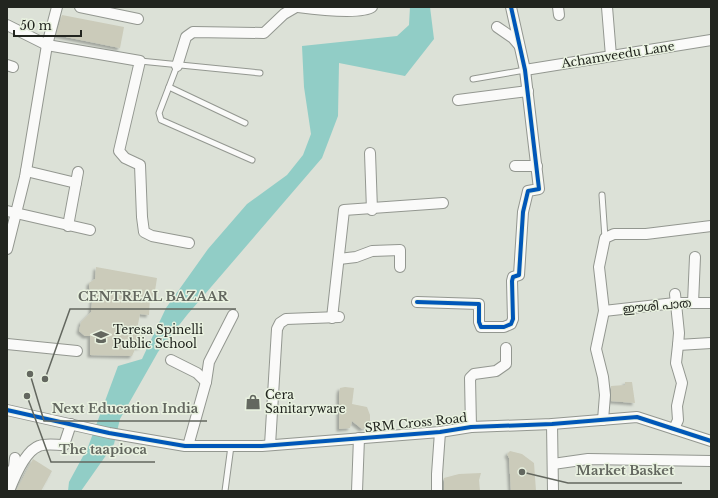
<svg xmlns="http://www.w3.org/2000/svg" width="718" height="498" font-family="'Libre Baskerville','Noto Sans Malayalam',serif">
  <style>
    .water { fill: #91cdc6 }
    .building { fill: #cbcbba; filter: url(#shadow) }
    .lines { fill: none; stroke-linecap: round; stroke-linejoin: round }
    .lane-casing { stroke: #939790; stroke-width: 7 }
    .street-casing { stroke: #939790; stroke-width: 12 }
    .lane { stroke: #fafaf9; stroke-width: 5 }
    .street { stroke: #fafaf9; stroke-width: 10 }
    .cycleway-casing { stroke: #e9f2e0; stroke-width: 6 }
    .cycleway { stroke: #0057b8; stroke-width: 4 }
    .labels { text-anchor: middle; stroke-width: 3; stroke-linejoin: round; paint-order: stroke }
    .street-label { font-size: 12px; fill: #22251f; stroke: #e9f2e0 }
    .poi-label { font-size: 12px; fill: #22251f; stroke: #e9f2e0; text-anchor: start }
    .leader { fill: none; stroke: #63675f; stroke-width: 1.5 }
    .callout-dot { fill: #63675f; stroke: #e9f2e0; stroke-width: 1.5 }
    .callout-label { font-size: 13px; text-anchor: middle; font-weight: bold; fill: #63675f; stroke: #e9f2e0; stroke-width: 3; stroke-linejoin: round; paint-order: stroke }
  </style>
  <defs>
    <filter id="shadow"><feDropShadow dx="-2.5" dy="2.5" stdDeviation="1" flood-color="#0004"/></filter>
  </defs>
  <rect width="100%" height="100%" fill="#dce1d7"/>
  <polygon class="water" points="410,7 430,7 434,39 405,76 339,63 338,116 322,158 187,315 158,352 120,419 114,444 81,491 68,491 69,482 88,447 118,366 142,359 166,308 208,249 247,204 287,175 303,155 311,134 304,87 302,46 397,36 409,25"/>
  <g class="building">
    <polygon points="62,15 124,27 120,48 56,35"/>
    <polygon points="96,267 157,278 154,297 150,296 149,315 140,314 136,334 142,335 141,347 136,347 132,356 90,355 90,336 85,336 79,331 81,322 91,312 93,293 89,288 89,283 95,279"/>
    <polygon points="625,382 632,382 635,403 611,401 611,386 625,385"/>
    <polygon points="345,387 354,388 352,404 367,407 370,415 370,424 362,429 352,421 350,428 339,429 339,393 340,388"/>
    <polygon points="510,451 522,454 534,463 536,491 511,491 509,458 507,454"/>
    <polygon points="33,459 52,471 41,491 16,491"/>
    <polygon points="481,473 479,480 480,491 444,491 444,478 459,474"/>
  </g>
  <g class="lines">
    <defs>
      <g id="lane">
        <polyline points="140,61 260,73"/>
        <polyline points="177,66 159,113 161,120 252,160"/>
        <polyline points="473,79 525,70"/>
        <polyline points="169,87 245,123"/>
        <polyline points="602,195 605,238"/>
        <polyline points="225,491 231,446"/>
      </g>
      <g id="street">
        <polyline points="80,7 138,19"/>
        <path d="M298 7C313 9 361 15 372 7"/>
        <polyline points="558,7 559,15"/>
        <polyline points="607,7 611,56"/>
        <polyline points="7,25 47,45 140,61 119,151 125,158 140,165 142,217 144,232 152,236 189,243"/>
        <polyline points="497,27 513,38 519,45"/>
        <polyline points="7,65 13,67"/>
        <polyline points="177,66 186,37 193,32 264,33 284,14 296,7"/>
        <polyline points="525,70 711,40"/>
        <polyline points="458,100 528,91"/>
        <polyline points="370,153 372,210"/>
        <polyline points="515,166 537,166"/>
        <polyline points="26,171 76,183"/>
        <polyline points="7,211 90,230"/>
        <polyline points="68,226 78,172"/>
        <polyline points="7,249 25,177 47,45 57,7"/>
        <polyline points="339,259 356,257 372,251 400,250 400,267"/>
        <polyline points="675,294 679,333 678,345"/>
        <polyline points="417,302 479,304 479,322 481,327 504,327 511,324 513,319 512,281 513,277 519,275 523,212 528,191 539,189 525,70 511,7"/>
        <polyline points="693,303 695,257"/>
        <polyline points="604,311 675,303 711,303"/>
        <polyline points="332,318 344,210 443,203"/>
        <polyline points="7,344 77,351"/>
        <polyline points="171,360 197,373 206,382"/>
        <polyline points="7,410 109,433 185,446 262,446 440,432 471,427 552,424 637,417 711,441"/>
        <polyline points="603,420 605,395 603,377 596,349 604,311 599,267 605,238 614,234 646,234 711,226"/>
        <polyline points="552,424 553,491"/>
        <polyline points="471,427 470,378 474,374 496,371 506,364 506,348"/>
        <polyline points="674,429 678,420 677,406 682,383 676,363 678,345 711,343"/>
        <polyline points="270,445 277,329 280,323 286,319 339,317"/>
        <polyline points="188,446 206,382 209,362 233,315"/>
        <polyline points="553,464 588,459 711,461"/>
        <polyline points="9,476 14,467 15,458"/>
        <path d="M9 491C14 478 25 451 39 446 46 443 56 445 64 445L71 424"/>
        <polyline points="357,491 359,438"/>
        <polyline points="437,491 437,474 440,432"/>
      </g>
    </defs>
    <use href="#lane" class="lane-casing"/>
    <use href="#street" class="street-casing"/>
    <use href="#lane" class="lane"/>
    <use href="#street" class="street"/>
    <defs>
      <g id="cycleway">
        <polyline points="417,302 479,304 479,322 481,327 504,327 511,324 513,319 512,281 513,277 519,275 523,212 528,191 539,189 525,70 511,7"/>
        <polyline points="7,410 109,433 185,446 262,446 440,432 471,427 552,424 637,417 711,441"/>
      </g>
    </defs>
    <use href="#cycleway" class="cycleway-casing"/>
    <use href="#cycleway" class="cycleway"/>
  </g>
  <defs>
    <symbol id="school-bare" viewBox="-9 -9 18 18"><path d="M0-5L7-2L0 1L-7-2ZM-4 1L0 2.5L4 1V4Q0 6-4 4Z" fill="#63675f" stroke="#e9f2e0" stroke-width="2.5" paint-order="stroke"/></symbol>
    <symbol id="shop-bare" viewBox="-9 -9 18 18"><path d="M-5-2.5h2.3a2.7 3.5 0 0 1 5.4 0H5L5.5 6h-11ZM-1.5-2.5h3a1.5 2.3 0 0 0-3 0Z" fill="#63675f" stroke="#e9f2e0" stroke-width="2.5" paint-order="stroke"/></symbol>
  </defs>
  <g fill-rule="evenodd">
    <use href="#school-bare" x="90" y="326" width="22" height="22"/>
    <use href="#shop-bare" x="242" y="391" width="22" height="22"/>
  </g>
  <g class="labels">
    <g class="street-label">
      <text transform="translate(618 55) rotate(-9)" y="4">Achamveedu Lane</text>
      <text transform="translate(657 306) rotate(-5)" y="4">ഈശി പാത</text>
      <text transform="translate(416 423) rotate(-6)" y="4">SRM Cross Road</text>
    </g>
    <g class="poi-label">
      <text x="113" y="334">Teresa Spinelli<tspan x="113" dy="14">Public School</tspan></text>
      <text x="265" y="399">Cera<tspan x="265" dy="14">Sanitaryware</tspan></text>
    </g>
  </g>
  <path class="leader" d="M45 379L70 309H236M30 374L44 421H207M27 396L51 462H155M522 472L568 483H682"/>
  <g class="callout-dot">
    <circle cx="45" cy="379" r="4"/>
    <circle cx="30" cy="374" r="4"/>
    <circle cx="27" cy="396" r="4"/>
    <circle cx="522" cy="472" r="4"/>
  </g>
  <g class="callout-label">
    <text x="153" y="301">CENTREAL BAZAAR</text>
    <text x="125" y="413">Next Education India</text>
    <text x="103" y="454">The taapioca</text>
    <text x="625" y="475">Market Basket</text>
  </g>
  <rect width="718" height="498" fill="none" stroke="#22251f" stroke-width="16"/>
  <path d="M14 30v6h67v-6" fill="none" stroke="#22251f" stroke-width="2"/>
  <text x="20" y="30" font-size="12" fill="#22251f" stroke="#e9f2e0" stroke-width="3" paint-order="stroke">50 m</text>
</svg>
